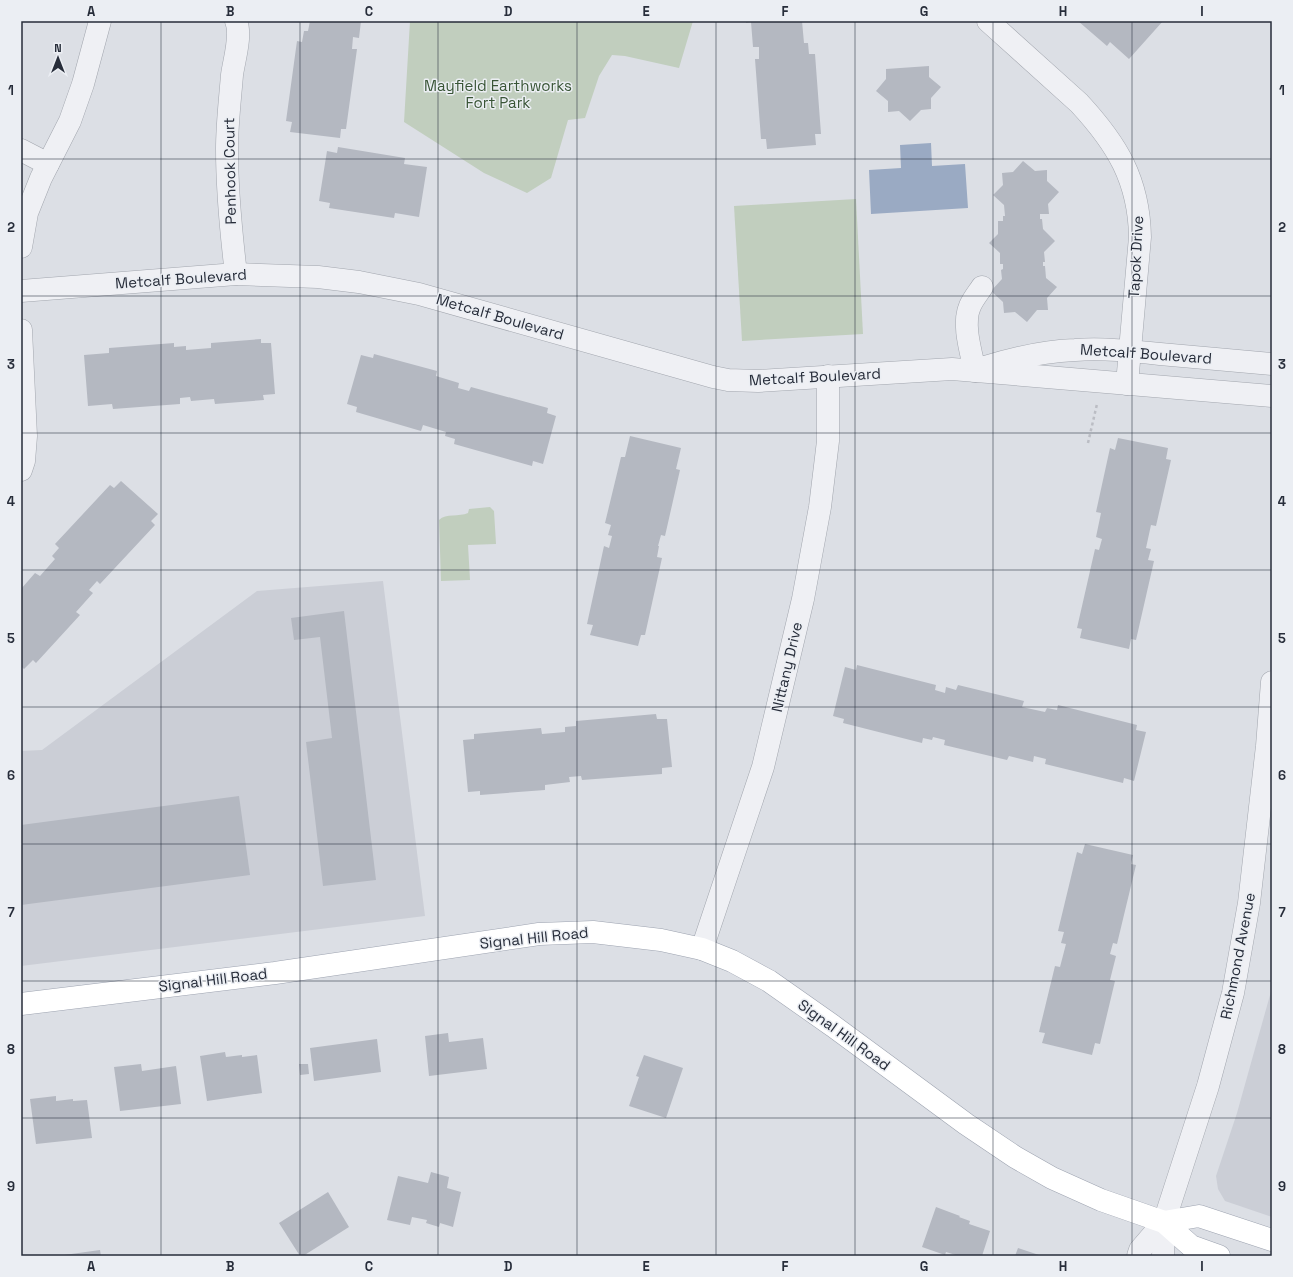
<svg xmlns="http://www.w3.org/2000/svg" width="1293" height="1277" font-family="'Space Grotesk',sans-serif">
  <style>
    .built { fill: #cbced6 }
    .green { fill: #c1cebe }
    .water { fill: #9aaac3 }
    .building { fill: #b4b8c1 }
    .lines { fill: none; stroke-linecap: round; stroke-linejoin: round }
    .minor-casing { stroke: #a2a6ae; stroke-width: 23 }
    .major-casing { stroke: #9da3b0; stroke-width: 23 }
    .path { stroke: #bbbdc4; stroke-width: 2.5; stroke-dasharray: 3 3; stroke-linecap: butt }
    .minor { stroke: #eff0f4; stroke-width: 22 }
    .major { stroke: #fff; stroke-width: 22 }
    .grid { fill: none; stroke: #272d3a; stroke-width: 1; stroke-opacity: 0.55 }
    .labels { text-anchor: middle; stroke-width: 3; stroke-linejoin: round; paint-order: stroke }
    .park-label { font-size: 15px; fill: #395536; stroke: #ebeef3 }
    .street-label { font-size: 15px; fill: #272d3a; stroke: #ebeef3 }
    .neatline { fill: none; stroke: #272d3a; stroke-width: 1.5 }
    .grid-label { font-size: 13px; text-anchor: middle; font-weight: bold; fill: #272d3a }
  </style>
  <rect width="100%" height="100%" fill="#dcdfe5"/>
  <g class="built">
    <polygon points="383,581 425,916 21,966 21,751 42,750 257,591"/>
    <polygon points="1272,988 1272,1217 1225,1201 1218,1189 1216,1176 1237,1113"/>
  </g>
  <g class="green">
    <polygon points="410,21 693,21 679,68 625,56 612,55 599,76 585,118 568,120 551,178 527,193 484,173 404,122"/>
    <polygon points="856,199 863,334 742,341 734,206"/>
    <path d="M490 507 494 511 496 544 468 545 470 580 441 581 439 520C446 513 459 517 468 513L469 509Z"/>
  </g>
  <polygon class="water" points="931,143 932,166 965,164 968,208 871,214 869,170 901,168 900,145"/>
  <g class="building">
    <polygon points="310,21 361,21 359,38 353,37 352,49 357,49 346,129 341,129 340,138 290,132 292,122 286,121 297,41 302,42 304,31 308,31"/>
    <polygon points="746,21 802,21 804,43 808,43 809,54 815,54 821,134 815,134 816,145 767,149 766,139 761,139 755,59 759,59 759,47 753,47 751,22 746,23"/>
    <polygon points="1078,21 1163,21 1129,59 1110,42 1107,46"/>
    <polygon points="929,66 929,77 941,87 931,98 931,109 921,110 910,121 899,111 888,112 888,101 876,91 886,79 886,69"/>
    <polygon points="338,147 405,158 404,164 427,167 419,217 395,213 394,218 329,208 330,203 319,201 327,151 337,153"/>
    <polygon points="1023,161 1035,171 1047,170 1047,181 1059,192 1048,204 1049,214 1040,214 1040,219 1042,219 1043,229 1055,241 1044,252 1045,262 1043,262 1043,266 1045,266 1046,278 1057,287 1047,298 1048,310 1037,310 1027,322 1015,312 1004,313 1003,302 991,291 1002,279 1001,270 1003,269 1003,264 1000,264 1000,253 989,243 998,234 998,221 1003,221 1003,216 1005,216 1004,205 993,195 1003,185 1002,173 1013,172"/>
    <polygon points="261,339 261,343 271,343 275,394 263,395 264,400 215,404 214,399 191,401 190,397 180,398 180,404 113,409 112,404 88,406 84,355 109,353 109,348 174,343 174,347 186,346 186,350 211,348 211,343"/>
    <polygon points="374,354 437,371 436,376 459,383 458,388 469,391 471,387 548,408 547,413 556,416 543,464 533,461 532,466 454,444 455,439 445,436 446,432 423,425 421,431 356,412 357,407 347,404 361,355 373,358"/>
    <polygon points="630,436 681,448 676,469 680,470 665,536 661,535 658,546 659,546 657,557 662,558 645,635 641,635 638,646 590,635 593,625 587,624 604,546 609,548 612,536 608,535 611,525 605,523 621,457 625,457"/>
    <polygon points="1118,438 1168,448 1166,459 1171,460 1156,526 1151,525 1146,548 1151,549 1148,560 1154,561 1136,640 1131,639 1129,649 1080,638 1082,629 1077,628 1095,549 1099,550 1102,539 1096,537 1101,513 1096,512 1110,448 1115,450"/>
    <polygon points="121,481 158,514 151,521 155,525 100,584 97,581 89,590 93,593 76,612 80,615 36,663 33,660 24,669 21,666 21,589 35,573 40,576 55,559 52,556 59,548 55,544 110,485 114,488"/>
    <polygon points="344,611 376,880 323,886 306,742 332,738 320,637 294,640 291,618"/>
    <polygon points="857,665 936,685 935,690 945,693 946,687 956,690 958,685 1024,701 1022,707 1045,712 1047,708 1057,710 1058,705 1137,725 1136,730 1146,732 1134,781 1124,778 1123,783 1045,764 1046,759 1034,756 1033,762 1009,756 1007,760 944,745 945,740 933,737 932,740 923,738 922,743 843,723 844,719 833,716 845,667 856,670"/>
    <polygon points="656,714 657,719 667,719 672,767 662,768 662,774 582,780 581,776 569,777 570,782 545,785 545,790 480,795 480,791 468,792 463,740 474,739 474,734 541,728 542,734 565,732 565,727 576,726 576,721"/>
    <polygon points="239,796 250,875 21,905 21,825"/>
    <polygon points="1085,844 1133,855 1131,864 1136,865 1117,944 1113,943 1110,954 1116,956 1110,980 1115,981 1100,1044 1095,1043 1092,1055 1042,1043 1045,1033 1039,1032 1055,966 1060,967 1066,944 1061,943 1064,932 1058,931 1077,852 1082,854"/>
    <polygon points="448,1033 449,1042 483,1038 487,1069 429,1076 425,1036"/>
    <polygon points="377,1039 381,1072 314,1081 310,1048"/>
    <polygon points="225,1052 226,1057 242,1055 242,1057 257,1055 262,1093 207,1101 200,1056"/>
    <polygon points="644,1055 683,1068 666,1118 629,1106 639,1077 636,1076"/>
    <polygon points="141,1064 142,1071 176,1066 181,1104 120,1111 114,1067"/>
    <polygon points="299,1064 308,1064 309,1074 300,1075"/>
    <polygon points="56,1096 56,1101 73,1099 73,1101 87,1100 92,1138 36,1144 30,1099"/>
    <polygon points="431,1172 449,1177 447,1188 461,1192 453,1227 440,1223 439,1227 426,1223 427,1220 412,1217 410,1225 387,1220 398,1176 428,1183"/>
    <polygon points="328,1192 349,1227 303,1256 300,1256 279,1223"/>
    <polygon points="936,1207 960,1216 959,1217 970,1221 969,1224 990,1231 982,1256 959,1256 946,1252 945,1255 922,1247"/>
    <polygon points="1018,1248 1042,1256 1015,1256"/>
    <polygon points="100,1250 101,1256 64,1256 64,1255"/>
  </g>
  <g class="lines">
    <defs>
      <g id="minor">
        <path d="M988 21 1079 103C1117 144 1139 180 1140 237L1127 384"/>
        <polyline points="21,150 48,164"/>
        <polyline points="21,247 27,213 41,178 70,121 83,84 100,21"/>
        <path d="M236 274C231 232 227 190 227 149 227 124 230 100 232 75 234 60 242 35 236 21"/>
        <polyline points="21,291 236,274 318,277 359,282 419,294 713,377 728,380 758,381 952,369 1272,396"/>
        <polyline points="21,330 26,436 24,461 21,470"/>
        <path d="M985 367C1014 358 1045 351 1075 350 1103 348 1132 351 1160 354 1197 357 1235 361 1272 364"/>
        <path d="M975 371C971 352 962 324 970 306 973 299 978 293 982 287"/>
        <polyline points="702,949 763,767 803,599 820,507 828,441 828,376"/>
        <polyline points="1138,1256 1140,1250 1164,1222"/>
        <polyline points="1163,1256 1164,1222 1208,1086 1233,993 1249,903 1267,746 1272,682"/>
      </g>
      <g id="major">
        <polyline points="21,1004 275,973 539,934 593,932 661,940 702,949 732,961 769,981 833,1026 966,1124 1015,1157 1052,1178 1101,1200 1164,1222 1191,1246 1219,1256"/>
        <polyline points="1164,1222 1199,1216 1272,1240"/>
      </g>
    </defs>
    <use href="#minor" class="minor-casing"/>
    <use href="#major" class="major-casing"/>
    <polyline class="path" points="1088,443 1097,404"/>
    <use href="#minor" class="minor"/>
    <use href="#major" class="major"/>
  </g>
  <path class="grid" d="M161 21V1256M300 21V1256M438 21V1256M577 21V1256M716 21V1256M855 21V1256M993 21V1256M1132 21V1256M21 159H1272M21 296H1272M21 433H1272M21 570H1272M21 707H1272M21 844H1272M21 981H1272M21 1118H1272"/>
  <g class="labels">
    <g class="park-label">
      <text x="498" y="91">Mayfield Earthworks<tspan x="498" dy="17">Fort Park</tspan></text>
    </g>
    <g class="street-label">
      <text transform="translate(230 171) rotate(-91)" y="5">Penhook Court</text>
      <text transform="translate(1136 257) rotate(-87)" y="5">Tapok Drive</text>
      <text transform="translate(181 279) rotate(-4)" y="5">Metcalf Boulevard</text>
      <text transform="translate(500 317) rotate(16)" y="5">Metcalf Boulevard</text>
      <text transform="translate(1146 354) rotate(4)" y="5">Metcalf Boulevard</text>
      <text transform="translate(815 377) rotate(-3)" y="5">Metcalf Boulevard</text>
      <text transform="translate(787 667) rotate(-77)" y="5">Nittany Drive</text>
      <text transform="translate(534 938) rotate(-6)" y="5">Signal Hill Road</text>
      <text transform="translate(1238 956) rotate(-79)" y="5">Richmond Avenue</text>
      <text transform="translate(213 980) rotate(-7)" y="5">Signal Hill Road</text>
      <text transform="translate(844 1035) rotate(36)" y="5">Signal Hill Road</text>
    </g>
  </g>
  <rect width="1293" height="1277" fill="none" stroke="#ebeef3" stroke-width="44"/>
  <g transform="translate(58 58)" stroke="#ebeef3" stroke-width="3" paint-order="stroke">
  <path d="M0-3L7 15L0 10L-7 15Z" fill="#272d3a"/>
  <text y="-6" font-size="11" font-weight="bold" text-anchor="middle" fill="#272d3a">N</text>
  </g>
  <rect x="22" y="22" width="1249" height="1233" class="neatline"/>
  <g class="grid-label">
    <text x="91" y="16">A</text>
    <text x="230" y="16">B</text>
    <text x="369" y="16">C</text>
    <text x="508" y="16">D</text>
    <text x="646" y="16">E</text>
    <text x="785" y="16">F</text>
    <text x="924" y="16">G</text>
    <text x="1063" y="16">H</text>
    <text x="1202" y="16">I</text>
    <text x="11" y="95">1</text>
    <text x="1282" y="95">1</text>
    <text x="11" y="232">2</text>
    <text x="1282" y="232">2</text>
    <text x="11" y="369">3</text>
    <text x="1282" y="369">3</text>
    <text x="11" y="506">4</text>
    <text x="1282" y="506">4</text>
    <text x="11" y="643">5</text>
    <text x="1282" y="643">5</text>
    <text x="11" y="780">6</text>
    <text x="1282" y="780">6</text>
    <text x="11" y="917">7</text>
    <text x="1282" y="917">7</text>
    <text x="11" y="1054">8</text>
    <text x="1282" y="1054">8</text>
    <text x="11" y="1191">9</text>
    <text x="1282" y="1191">9</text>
    <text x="91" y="1271">A</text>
    <text x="230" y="1271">B</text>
    <text x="369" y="1271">C</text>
    <text x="508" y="1271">D</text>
    <text x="646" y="1271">E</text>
    <text x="785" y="1271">F</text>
    <text x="924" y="1271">G</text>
    <text x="1063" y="1271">H</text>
    <text x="1202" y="1271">I</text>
  </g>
</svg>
